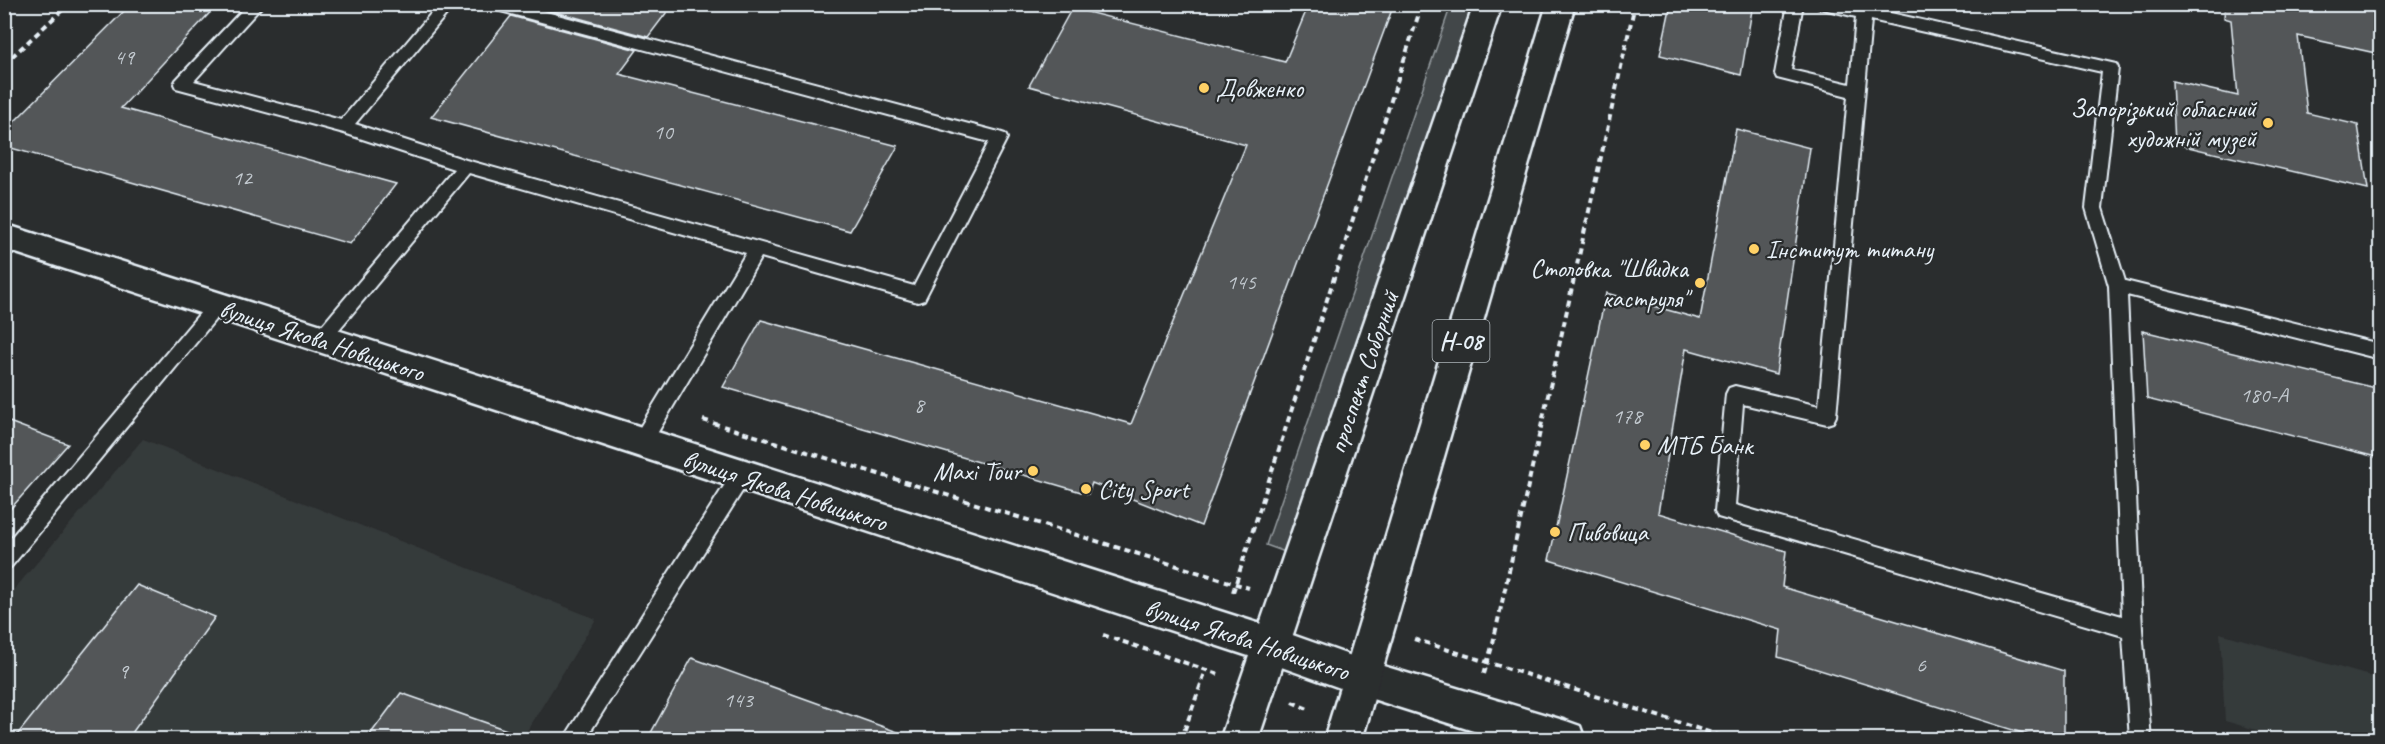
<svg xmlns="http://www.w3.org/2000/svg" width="2385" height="744" font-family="Caveat,sans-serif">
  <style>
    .built { fill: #363a3b }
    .green { fill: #424648; stroke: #959ca0; stroke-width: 1.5 }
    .building { fill: #535759; stroke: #e8f1f8; stroke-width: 1.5 }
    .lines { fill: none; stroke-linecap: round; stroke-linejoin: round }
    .lane-casing { stroke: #e8f1f8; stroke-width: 4 }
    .street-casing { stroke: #e8f1f8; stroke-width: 5 }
    .primary-casing { stroke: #e8f1f8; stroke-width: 5 }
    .path { stroke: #e8f1f8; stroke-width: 4; stroke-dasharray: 6 4.5; stroke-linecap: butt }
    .lane { fill: #2a2d2e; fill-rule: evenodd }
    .street { fill: #2a2d2e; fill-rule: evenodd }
    .primary { fill: #2a2d2e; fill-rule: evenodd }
    .poi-dot { fill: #ffd166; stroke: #2a2d2e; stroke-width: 2 }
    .labels { text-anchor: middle; stroke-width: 4.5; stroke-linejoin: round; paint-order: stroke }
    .number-label { font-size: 22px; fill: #c3cad0 }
    .shield { fill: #2a2d2e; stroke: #afb6bb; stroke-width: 1.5 }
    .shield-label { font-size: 24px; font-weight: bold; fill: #e8f1f8 }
    .poi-label { font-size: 26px; fill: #e8f1f8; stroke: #2a2d2e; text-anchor: start }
    .street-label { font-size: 26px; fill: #e8f1f8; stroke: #2a2d2e }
  </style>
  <rect width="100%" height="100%" fill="#2a2d2e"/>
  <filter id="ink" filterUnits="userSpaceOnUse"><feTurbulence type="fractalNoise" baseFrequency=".0167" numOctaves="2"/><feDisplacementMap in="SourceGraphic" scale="12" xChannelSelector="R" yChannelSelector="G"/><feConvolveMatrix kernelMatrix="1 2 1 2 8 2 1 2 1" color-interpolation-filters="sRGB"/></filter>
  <g filter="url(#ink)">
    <g class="built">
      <polygon points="143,439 596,619 522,739 5,740 5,600"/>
      <polygon points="2220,633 2380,679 2380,739 2287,739 2225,721"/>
    </g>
    <polygon class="green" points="1451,5 1474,5 1288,553 1266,545"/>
    <g class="building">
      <polygon points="131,4 218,4 121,108 396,184 350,244 4,146 4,132"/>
      <polygon points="527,4 673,4 648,37"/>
      <polygon points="1309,4 1394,4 1201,526 1092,483 1088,494 723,387 761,320 1131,424 1246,145 1029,86 1072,8 1285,62"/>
      <polygon points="1671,4 1753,4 1741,75 1660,55"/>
      <polygon points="2225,4 2355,4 2380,10 2380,54 2298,36 2307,113 2358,125 2368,189 2175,144 2172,81 2238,96 2231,20 2224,18"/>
      <polygon points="511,16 637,50 619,74 898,146 850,231 431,117"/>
      <polygon points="1736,129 1810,148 1776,374 1686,349 1658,513 1786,551 1782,587 2064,671 2064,740 2045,740 1778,657 1781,630 1549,560 1606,293 1700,319"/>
      <polygon points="2143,331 2380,389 2380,458 2147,399"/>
      <polygon points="4,420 68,444 4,516"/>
      <polygon points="137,585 215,617 127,740 13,740"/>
      <polygon points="692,658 906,735 906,740 647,740"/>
      <polygon points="401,693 518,734 517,740 366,740"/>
    </g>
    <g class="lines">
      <defs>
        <g id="lane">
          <polygon points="248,4 264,4 194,81 341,120 439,4 455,4 355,124 466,160 914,286 989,142 493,9 486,4 516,4 999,132 1005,134 1007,138 924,300 918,302 761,257 648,449 641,451 634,449 632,443 634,437 746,253 469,173 327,344 321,347 315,344 312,339 315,334 454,169 344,133 176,88 174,84 176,80"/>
          <path d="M1788 4H1803L1791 70 1850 84 1856 17 1819 8 1817 4H1851L2116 64 2118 68 2102 208 2125 281 2380 344V359L2127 295 2142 629 2151 740H2130L2123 636 1718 517 1715 511 1726 394 1729 388 1735 386 1819 406 1848 96 1777 78 1775 74ZM1871 20 2102 72 2086 208 2109 286 2122 616 1735 505 1743 404 1827 424 1833 422 1836 416Z"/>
          <polygon points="217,298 223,300 226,305 223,310 11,567 4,570 4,546 211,300"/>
          <polygon points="741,467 748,470 750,476 748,482 585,740 563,740 734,470"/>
        </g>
        <polygon id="street" points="4,224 1270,627 1360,659 1566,721 1580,726 1585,740 1502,740 1360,695 1270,663 4,249"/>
        <g id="primary">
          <polygon points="1474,4 1502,4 1258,740 1220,740"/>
          <polygon points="1547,4 1575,4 1362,740 1324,740"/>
        </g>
      </defs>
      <use href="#lane" class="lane-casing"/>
      <use href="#street" class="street-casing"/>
      <use href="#primary" class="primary-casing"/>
      <g class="path">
        <polyline points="2374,4 2380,6"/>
        <polyline points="4,64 69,4"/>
        <polyline points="703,420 1249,588"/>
        <polyline points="1233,592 1422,4"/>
        <polyline points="1103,635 1221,675"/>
        <polyline points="1414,639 1734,740"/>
        <polyline points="1484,674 1493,643 1635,4"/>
        <polyline points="1292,702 1310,710"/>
        <polyline points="1385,737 1394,740"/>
        <polyline points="1181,740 1206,670"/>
      </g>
      <use href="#lane" class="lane"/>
      <use href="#street" class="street"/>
      <use href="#primary" class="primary"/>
    </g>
  </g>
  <g class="poi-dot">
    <circle cx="1204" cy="88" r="6"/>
    <circle cx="2268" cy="123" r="6"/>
    <circle cx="1754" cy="249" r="6"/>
    <circle cx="1700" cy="283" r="6"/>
    <circle cx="1645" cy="445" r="6"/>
    <circle cx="1033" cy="471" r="6"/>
    <circle cx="1086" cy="489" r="6"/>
    <circle cx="1555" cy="532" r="6"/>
  </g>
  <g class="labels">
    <g class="number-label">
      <text x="124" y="64">49</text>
      <text x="663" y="139">10</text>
      <text x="242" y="185">12</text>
      <text x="1241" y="289">145</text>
      <text x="2264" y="402">180-А</text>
      <text x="919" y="412">8</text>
      <text x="1627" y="423">178</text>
      <text x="1921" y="672">6</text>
      <text x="123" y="678">9</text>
      <text x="738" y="707">143</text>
    </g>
    <rect class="shield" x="1432.5" y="320" width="57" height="42" rx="4.5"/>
    <g class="shield-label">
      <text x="1461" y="349">Н-08</text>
    </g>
    <g class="poi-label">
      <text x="1216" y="97">Довженко</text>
      <text x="2256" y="117" text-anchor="end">Запорізький обласний<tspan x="2256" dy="30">художній музей</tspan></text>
      <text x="1766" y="258">Інститут титану</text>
      <text x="1688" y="277" text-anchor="end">Столовка "Швидка<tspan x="1688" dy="30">каструля"</tspan></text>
      <text x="1657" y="454">МТБ Банк</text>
      <text x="1021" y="480" text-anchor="end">Maxi Tour</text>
      <text x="1098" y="498">City Sport</text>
      <text x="1567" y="541">Пивовица</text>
    </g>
    <g class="street-label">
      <text transform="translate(322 340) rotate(18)" y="9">вулиця Якова Новицького</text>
      <text transform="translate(1363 372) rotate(-71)" y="9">проспект Соборний</text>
      <text transform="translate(785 490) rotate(18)" y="9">вулиця Якова Новицького</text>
      <text transform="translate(1247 639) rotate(18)" y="9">вулиця Якова Новицького</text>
    </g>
  </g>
  <rect width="2385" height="744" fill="none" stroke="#2a2d2e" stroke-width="24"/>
  <rect x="12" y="12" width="2361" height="720" fill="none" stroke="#e8f1f8" stroke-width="2" filter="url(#ink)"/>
</svg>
